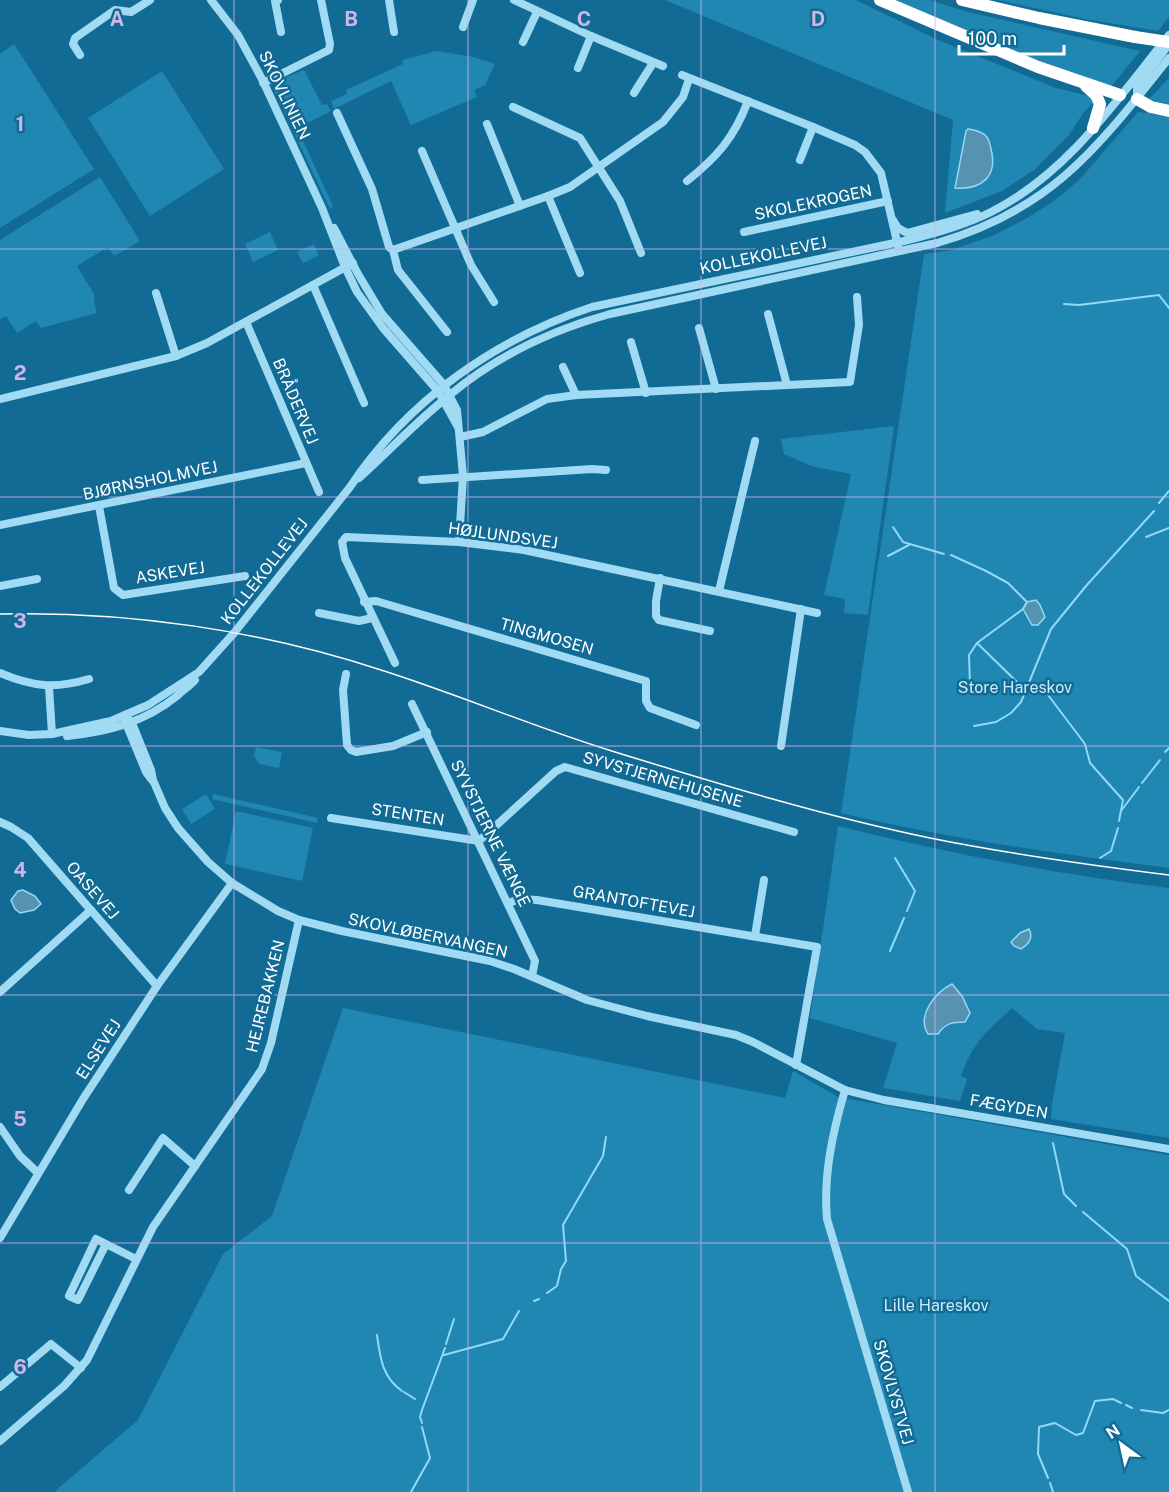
<svg xmlns="http://www.w3.org/2000/svg" width="1169" height="1492" font-family="'Public Sans',sans-serif">
  <style>
    .green { fill: #2086b2 }
    .water { fill: #5593b0; stroke: #92d9f7; stroke-width: 1.5 }
    .lines { fill: none; stroke-linecap: round; stroke-linejoin: round }
    .stream { stroke: #92d9f7; stroke-width: 2 }
    .minor { stroke: #a0daf3; stroke-width: 8 }
    .highway { stroke: #fff; stroke-width: 12 }
    .tram { stroke: #fff; stroke-width: 1.5 }
    .highway-bridge { stroke: #fff; stroke-width: 12 }
    .grid { fill: none; stroke: #d1b5e9; stroke-width: 1.5; stroke-opacity: 0.55 }
    .labels { text-anchor: middle; stroke-width: 5; stroke-linejoin: round; paint-order: stroke }
    .street-label { font-size: 16px; fill: #fff; stroke: #116b95 }
    .park-label { font-size: 16px; fill: #c8edfd; stroke: #116b95 }
    .grid-label { font-size: 20px; text-anchor: middle; font-weight: bold; fill: #d1b5e9; stroke: #116b95; stroke-width: 5; stroke-linejoin: round; paint-order: stroke }
  </style>
  <rect width="100%" height="100%" fill="#116b95"/>
  <g class="green">
    <polygon points="665,0 856,0 938,40 1056,88 1089,96 1095,101 1084,112 1069,135 1034,170 1002,191 945,213 953,120"/>
    <polygon points="888,0 929,0 968,12 1140,51 1110,88 975,42"/>
    <polygon points="997,0 1169,0 1169,17 1158,31 1085,19"/>
    <polygon points="14,44 94,169 0,228 0,54"/>
    <polygon points="436,51 474,57 495,64 485,85 474,90 477,97 411,125 391,81 334,109 331,101 347,94 346,90 403,64 403,60"/>
    <polygon points="304,70 322,105 327,104 331,111 297,128 333,206 330,209 273,89 277,81"/>
    <polygon points="162,71 224,169 150,216 88,118"/>
    <polygon points="1169,78 1169,105 1156,103 1149,99"/>
    <path d="M1138 112 1169 115V868C1057 854 951 839 841 813L924 254 952 250 994 235 1029 217 1058 198 1080 179Z"/>
    <polygon points="100,177 140,241 114,256 108,247 77,266 94,294 94,301 97,313 41,328 36,321 17,333 6,316 0,319 0,240"/>
    <polygon points="270,232 278,250 253,262 245,244"/>
    <polygon points="314,244 319,255 303,263 297,252"/>
    <polygon points="894,426 868,615 844,613 845,599 824,595 851,474 811,466 784,454 781,439"/>
    <polygon points="256,747 282,752 279,768 259,764 254,756"/>
    <polygon points="206,794 215,809 191,824 182,809"/>
    <polygon points="213,794 318,818 317,823 212,799"/>
    <polygon points="236,811 313,828 302,881 225,864"/>
    <path d="M838 826C947 853 1057 874 1169 888V1138L1051 1119 1052 1104 1065 1033 1037 1029 1012 1008C986 1032 973 1042 961 1076L967 1079 960 1101 883 1088 897 1043 810 1018Z"/>
    <polygon points="343,1008 785,1098 793,1071 838,1097 1169,1155 1169,1492 54,1492 138,1420 223,1254 272,1216"/>
  </g>
  <g class="water">
    <path d="M968 129C974 130 981 131 986 136 989 139 990 144 991 149 998 176 982 190 955 188L966 131Z"/>
    <polygon points="1036,600 1040,605 1045,617 1038,625 1032,625 1023,609 1027,602"/>
    <polygon points="23,890 35,896 41,904 34,910 20,913 15,909 11,900 18,891"/>
    <path d="M1029 929C1034 938 1029 944 1021 949L1014 946 1011 942 1020 933Z"/>
    <path d="M952 984 962 996 970 1013 965 1022C953 1022 945 1023 938 1034H928C916 1015 936 992 952 984Z"/>
  </g>
  <g class="lines">
    <g class="stream">
      <polyline points="1064,304 1079,305 1159,295 1169,308"/>
      <polyline points="1159,503 1169,491"/>
      <polyline points="893,527 903,542 944,554"/>
      <polyline points="1146,537 1169,528"/>
      <polyline points="951,555 986,571 1008,583 1027,602 1023,609 977,643 1018,683 1042,687 1085,744 1090,763 1123,800 1119,821"/>
      <polyline points="888,556 909,545"/>
      <polyline points="970,687 969,655 977,643"/>
      <polyline points="974,726 996,722 1011,713 1021,702 1051,629 1086,586 1154,511"/>
      <polyline points="1165,752 1169,748"/>
      <polyline points="1142,783 1160,760"/>
      <polyline points="1121,811 1139,787"/>
      <polyline points="895,858 915,891 907,911"/>
      <polyline points="1100,858 1111,851 1118,828"/>
      <polyline points="890,951 904,918"/>
      <polyline points="1053,1143 1064,1194 1076,1206"/>
      <polyline points="1083,1212 1127,1249 1136,1276 1169,1301"/>
      <polyline points="547,1293 557,1286 561,1269 566,1261 563,1225 603,1156 606,1137"/>
      <polyline points="534,1301 539,1299"/>
      <path d="M377 1335C380 1357 382 1377 402 1391"/>
      <polyline points="446,1344 454,1319"/>
      <polyline points="444,1355 503,1339 519,1311"/>
      <polyline points="404,1392 415,1399"/>
      <polyline points="1126,1405 1132,1408"/>
      <polyline points="1141,1410 1163,1413 1169,1410"/>
      <polyline points="422,1423 420,1417 422,1410 445,1348"/>
      <polyline points="1048,1478 1038,1454 1039,1427 1055,1423 1076,1435 1083,1433 1095,1401 1113,1399 1121,1403"/>
      <polyline points="1050,1483 1053,1492"/>
      <polyline points="411,1492 430,1458 422,1427"/>
    </g>
    <g class="minor">
      <polyline points="211,0 238,35 262,79 322,208 345,267 357,292 383,328 438,391 458,427"/>
      <polyline points="278,0 275,1 281,32"/>
      <polyline points="389,0 394,32"/>
      <polyline points="514,0 591,36 663,66"/>
      <polyline points="463,27 473,0"/>
      <polyline points="523,42 537,12"/>
      <polyline points="80,55 73,44 75,38 115,10 131,12 150,0"/>
      <polyline points="578,68 591,36"/>
      <polyline points="682,75 813,127 855,145 865,152 881,173 898,246"/>
      <polyline points="263,83 329,50 330,44 321,0"/>
      <polyline points="634,93 653,63"/>
      <polyline points="1137,99 1137,87 1169,44"/>
      <polyline points="513,107 580,138 620,201 641,253"/>
      <polyline points="337,113 372,189 389,247 393,250 548,196 570,187 663,122 683,97 689,79"/>
      <polyline points="487,124 520,206"/>
      <polyline points="422,151 471,265 494,302"/>
      <polyline points="800,160 813,127"/>
      <path d="M687 181C717 157 734 138 748 101"/>
      <polyline points="548,196 580,273"/>
      <polyline points="893,220 898,228 907,233 977,214"/>
      <polyline points="334,228 358,274 382,314 444,385 457,410 463,476 459,542"/>
      <polyline points="744,232 888,201"/>
      <polyline points="393,250 398,270 447,332"/>
      <polyline points="313,285 364,403"/>
      <polyline points="156,293 176,356"/>
      <polyline points="768,314 787,385"/>
      <polyline points="246,322 319,492"/>
      <polyline points="699,328 716,389"/>
      <polyline points="631,342 646,393"/>
      <polyline points="563,367 576,395"/>
      <polyline points="0,399 176,356 207,343 353,263"/>
      <polyline points="460,437 483,432 547,399 576,395 850,382 859,325 857,297"/>
      <path d="M359 478C390 450 418 420 451 394 498 355 552 330 610 314L937 243C1053 209 1097 148 1169 58"/>
      <polyline points="422,480 592,469 606,470"/>
      <polyline points="99,506 114,588 123,595 245,576"/>
      <polyline points="0,525 306,463"/>
      <polyline points="660,578 656,601 656,616 659,620 710,631"/>
      <polyline points="0,586 37,579"/>
      <polyline points="719,591 755,441"/>
      <polyline points="364,602 376,601 646,681 646,701 650,708 696,725"/>
      <polyline points="319,613 359,621 372,618"/>
      <polyline points="395,663 345,558 342,542 346,537 459,542 524,550 817,613"/>
      <path d="M0 673C33 687 55 689 89 679"/>
      <polyline points="346,674 343,690 347,745 351,750 356,752 393,746 427,732"/>
      <polyline points="49,687 52,734"/>
      <polyline points="412,704 535,961 532,976"/>
      <polyline points="125,715 132,723 151,770 153,780 165,808 178,828 208,862 232,883 278,911 299,920 342,931 490,961 514,969 587,1000 647,1016 736,1035 753,1042 845,1090 884,1100 1169,1149"/>
      <polyline points="125,721 146,772 152,780"/>
      <path d="M0 731 29 735 52 734 111 721 148 705 199 672 234 633 350 487C407 401 495 339 592 307L904 241C934 234 963 226 991 212 1067 174 1117 100 1169 35"/>
      <path d="M67 736C108 732 145 722 177 696 183 690 190 686 195 680"/>
      <polyline points="781,746 801,609"/>
      <polyline points="331,818 479,841 556,771 565,767 794,832"/>
      <polyline points="0,822 11,827 28,838 157,986"/>
      <polyline points="509,903 519,899 537,900 817,947 796,1065"/>
      <polyline points="755,936 764,880"/>
      <polyline points="0,992 91,910"/>
      <path d="M845 1090C833 1131 823 1175 827 1219L908 1492"/>
      <polyline points="0,1127 20,1156 38,1173"/>
      <polyline points="129,1190 163,1138 195,1166"/>
      <polyline points="0,1238 83,1099 157,986 232,883"/>
      <polyline points="106,1244 96,1239 69,1296 78,1300 106,1244 136,1259"/>
      <polyline points="0,1387 51,1344 81,1368"/>
      <polyline points="0,1441 64,1386 87,1360 153,1227 262,1069 271,1043 299,920"/>
    </g>
    <g class="highway">
      <polyline points="880,0 1038,67 1120,95"/>
      <polyline points="962,0 1039,18 1135,37"/>
      <polyline points="1086,86 1096,95 1100,104 1093,128"/>
      <polyline points="1137,99 1151,107 1169,111"/>
    </g>
    <path class="tram" d="M0 614C128 611 259 630 381 670 460 695 536 728 615 752 719 784 824 816 930 838 1009 854 1089 865 1169 875"/>
    <polyline class="highway-bridge" points="1135,37 1169,42"/>
  </g>
  <path class="grid" d="M234 0V1492M468 0V1492M701 0V1492M935 0V1492M0 249H1169M0 497H1169M0 746H1169M0 995H1169M0 1243H1169"/>
  <g class="labels">
    <g class="street-label">
      <text transform="translate(285 95) rotate(64)" y="6">SKOVLINIEN</text>
      <text transform="translate(813 202) rotate(-12)" y="6">SKOLEKROGEN</text>
      <text transform="translate(763 255) rotate(-12)" y="6">KOLLEKOLLEVEJ</text>
      <text transform="translate(296 401) rotate(67)" y="6">BRÅDERVEJ</text>
      <text transform="translate(150 480) rotate(-12)" y="6">BJØRNSHOLMVEJ</text>
      <text transform="translate(503 535) rotate(8)" y="6">HØJLUNDSVEJ</text>
      <text transform="translate(264 571) rotate(-52)" y="6">KOLLEKOLLEVEJ</text>
      <text transform="translate(170 572) rotate(-9)" y="6">ASKEVEJ</text>
      <text transform="translate(547 636) rotate(16)" y="6">TINGMOSEN</text>
      <text transform="translate(663 779) rotate(16)" y="6">SYVSTJERNEHUSENE</text>
      <text transform="translate(408 814) rotate(9)" y="6">STENTEN</text>
      <text transform="translate(491 833) rotate(64)" y="6">SYVSTJERNE VÆNGE</text>
      <text transform="translate(93 890) rotate(49)" y="6">OASEVEJ</text>
      <text transform="translate(634 901) rotate(10)" y="6">GRANTOFTEVEJ</text>
      <text transform="translate(428 935) rotate(12)" y="6">SKOVLØBERVANGEN</text>
      <text transform="translate(265 996) rotate(-76)" y="6">HEJREBAKKEN</text>
      <text transform="translate(98 1049) rotate(-57)" y="6">ELSEVEJ</text>
      <text transform="translate(1009 1106) rotate(10)" y="6">FÆGYDEN</text>
      <text transform="translate(894 1392) rotate(74)" y="6">SKOVLYSTVEJ</text>
    </g>
    <g class="park-label">
      <text x="1015" y="693">Store Hareskov</text>
      <text x="936" y="1311">Lille Hareskov</text>
    </g>
  </g>
  <g class="grid-label">
    <text x="117" y="26">A</text>
    <text x="351" y="26">B</text>
    <text x="584" y="26">C</text>
    <text x="818" y="26">D</text>
    <text x="20" y="131">1</text>
    <text x="20" y="380">2</text>
    <text x="20" y="628">3</text>
    <text x="20" y="877">4</text>
    <text x="20" y="1126">5</text>
    <text x="20" y="1374">6</text>
  </g>
  <g transform="translate(1121 1444) rotate(327)" stroke="#116b95" stroke-width="4.5" paint-order="stroke">
  <path d="M0-4.5L10 22L0 15L-10 22Z" fill="#ffffff"/>
  <text y="-9" font-size="16" font-weight="bold" text-anchor="middle" fill="#ffffff">N</text>
  </g>
  <path d="M959 45v9h105v-9" fill="none" stroke="#ffffff" stroke-width="3"/>
  <text x="968" y="45" font-size="18" fill="#ffffff" stroke="#116b95" stroke-width="4.5" paint-order="stroke">100 m</text>
</svg>
